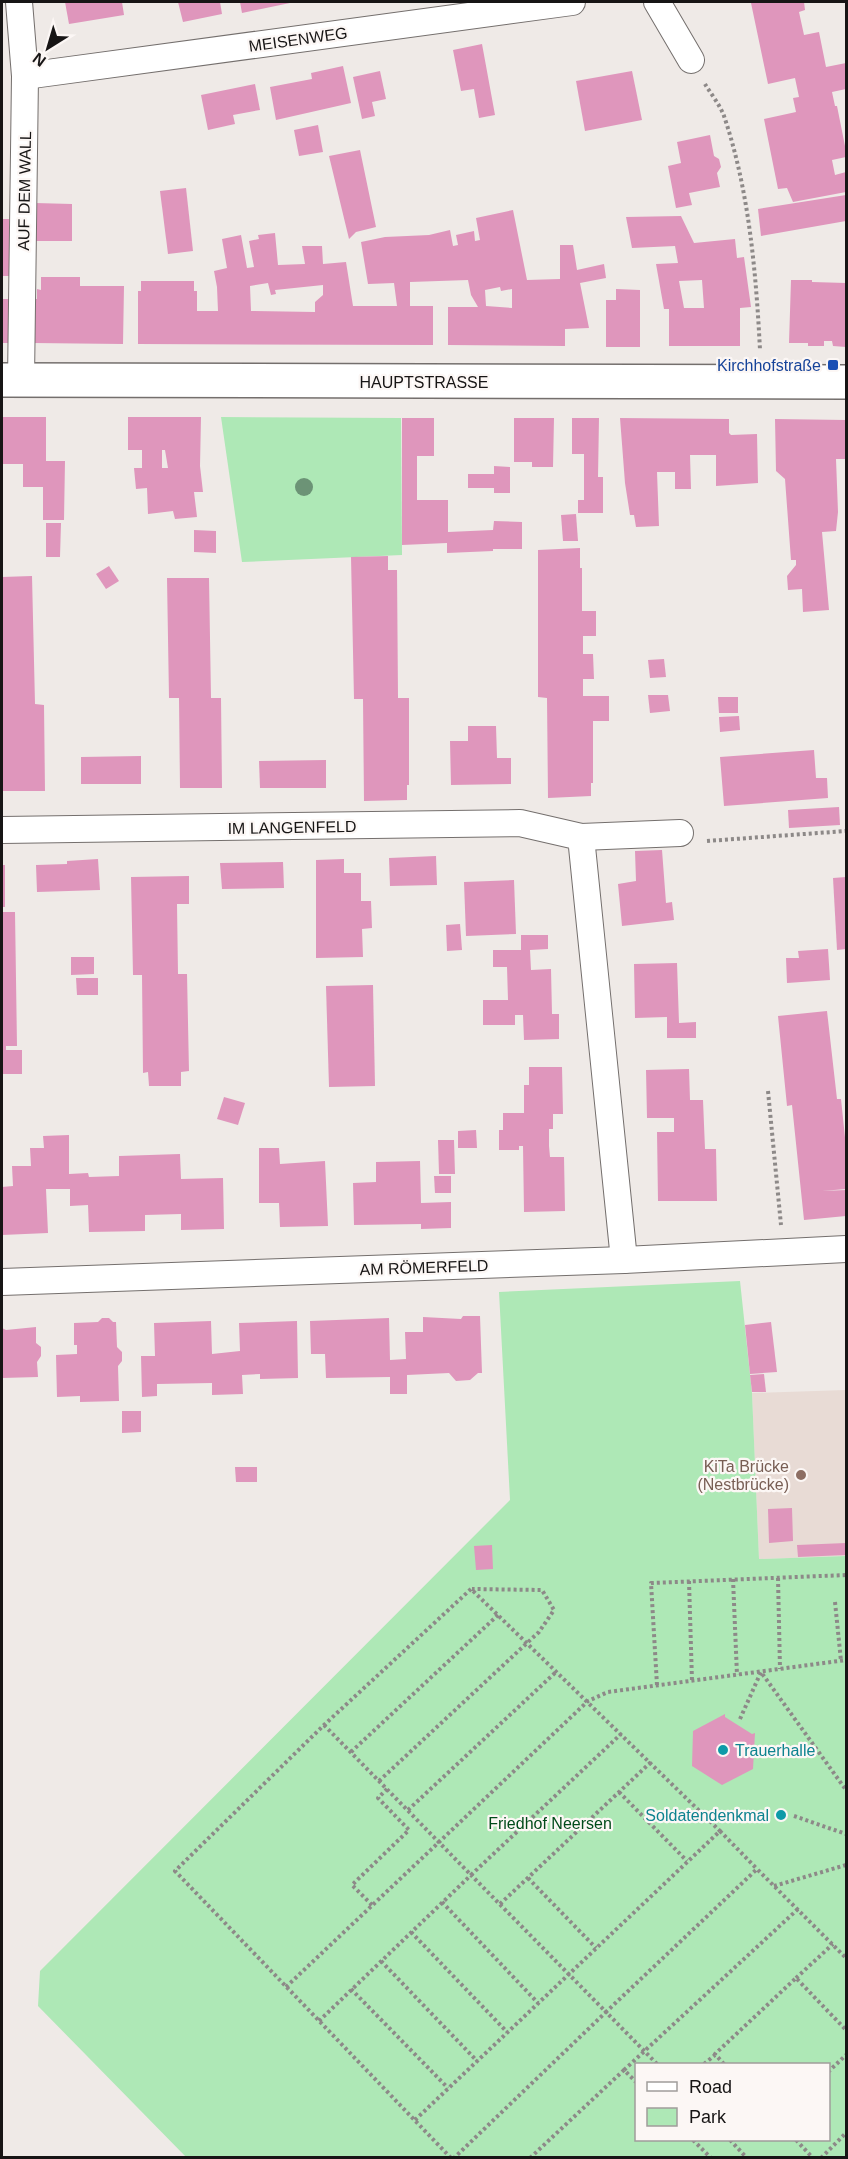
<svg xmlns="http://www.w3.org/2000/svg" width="848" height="2159" font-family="Helvetica,sans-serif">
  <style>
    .built { fill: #e8dbd5 }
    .green { fill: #aee8b6; fill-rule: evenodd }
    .building { fill: #df96bc; fill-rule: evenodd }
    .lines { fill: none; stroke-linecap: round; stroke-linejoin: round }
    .street-casing { stroke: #746f6d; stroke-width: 28 }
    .secondary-casing { stroke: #746f6d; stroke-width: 36 }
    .path { stroke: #8d8988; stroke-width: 4; stroke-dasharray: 3 3; stroke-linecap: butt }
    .street { stroke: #fff; stroke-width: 26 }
    .secondary { stroke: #fff; stroke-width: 33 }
    .tree { fill: #6c9376 }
    .transit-dot { fill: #1a4fb4; stroke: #fcf7f5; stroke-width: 2 }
    .education-dot { fill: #8d6e63; stroke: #fcf7f5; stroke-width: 2 }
    .culture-dot { fill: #0f9aa8; stroke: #fcf7f5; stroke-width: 2 }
    .labels { text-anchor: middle; stroke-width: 4.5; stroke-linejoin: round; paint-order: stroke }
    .street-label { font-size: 16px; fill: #171515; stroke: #fcf7f5 }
    .transit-label { font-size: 16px; fill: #164399; stroke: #fcf7f5; text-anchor: end }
    .education-label { font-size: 16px; fill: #785e54; stroke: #fcf7f5; text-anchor: end }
    .culture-label { font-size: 16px; fill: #0d838f; stroke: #fcf7f5; text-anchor: start }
    .park-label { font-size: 16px; fill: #004b1a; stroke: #fcf7f5 }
  </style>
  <rect width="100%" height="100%" fill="#efeae7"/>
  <polygon class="built" points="846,1390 846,1556 759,1559 752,1393"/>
  <g class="green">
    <polygon points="221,417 401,418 402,555 242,562"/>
    <path d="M740 1281 752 1393 759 1559 846 1556V2157H186L38 2006 40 1971 510 1500 499 1292ZM636 2064H828V2140H636Z"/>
  </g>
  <g class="building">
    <polygon points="65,2 122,2 124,15 69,24"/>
    <polygon points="178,2 220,2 222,14 183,22"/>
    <polygon points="240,2 290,2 290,3 242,13"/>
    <polygon points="759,2 804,2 805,10 799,12 804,35 819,32 826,67 846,63 846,89 832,92 835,106 837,106 846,151 846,157 832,160 835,175 846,172 846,192 793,202 787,188 778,189 764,119 796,112 793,98 799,97 795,78 768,84 751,3"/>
    <polygon points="482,44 495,115 479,118 474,89 461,91 453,50"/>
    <polygon points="343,66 351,103 276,120 270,87 312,79 311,73"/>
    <polygon points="380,71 386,99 372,102 375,116 362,119 353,77"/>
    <polygon points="632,71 642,120 585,131 576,81"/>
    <polygon points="255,84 260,110 233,115 235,124 208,130 201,95"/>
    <polygon points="318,125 323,152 299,156 294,130"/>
    <polygon points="710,135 714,156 719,159 721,167 717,173 720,187 689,193 692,205 676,208 668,166 681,163 677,142"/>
    <polygon points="360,150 376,227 356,232 349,239 329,156"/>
    <polygon points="186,188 193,251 168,254 160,191"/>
    <polygon points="846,195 846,221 761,236 758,209"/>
    <polygon points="35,203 72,204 72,241 34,241"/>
    <path d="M513 210 527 280 560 279V245H573L577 270 604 264 606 278 580 283 589 328 565 329V346L448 345V307H478L471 295 468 280 410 282V306H433V345L138 344V291H141V281H194V291H197V311H218L217 287 214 271 227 268 222 239 241 235 247 268 254 267 249 241 259 239 258 235 275 233 278 265 305 264 302 246H322L323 264 346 262 353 306H397L394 283 368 284 361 242 385 237 429 235 450 230 453 246 458 245 456 235 474 231 475 241 480 240 476 218ZM268 283 271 295 276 294 275 290 323 285V295L315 302V312L251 311 250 286ZM500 287 501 291 512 289V308L486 306 485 290Z"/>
    <path d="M681 216 694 243 735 239 737 258 744 257 751 307 740 308V346H669V309H664L656 264 678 263 675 246 632 248 626 217ZM702 280 704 308H684L679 281Z"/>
    <rect x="2" y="219" width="7" height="57"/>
    <polygon points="41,277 80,277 80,286 124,286 123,344 33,343 34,299 37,299 37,289 41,290"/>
    <polygon points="791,280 812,280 812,282 846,283 846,347 833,346 832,341 824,341 824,346 808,346 808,343 789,343"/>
    <polygon points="616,289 640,290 640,347 606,347 606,300 616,300"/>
    <polygon points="2,299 11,299 10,343 2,343"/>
    <polygon points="2,417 46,417 46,461 65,461 64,520 43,520 43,487 23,487 23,464 2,464"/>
    <path d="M128 417H201L200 466 203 492H194L197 517 175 519 173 511 148 514 147 488 136 489 134 468H142V450H128ZM162 450H165L168 468H162Z"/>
    <polygon points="402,418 434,418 434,456 417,456 417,500 448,500 448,532 493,530 494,521 522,522 522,549 493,549 493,551 447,553 447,543 402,545"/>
    <polygon points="514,418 554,418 553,467 532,467 532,462 514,462"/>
    <polygon points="572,418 599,418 598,477 603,477 603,513 578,513 578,500 584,500 584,454 572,454"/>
    <polygon points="620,418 729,419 729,433 731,435 757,434 758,483 716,486 716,455 690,455 691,489 675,489 675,472 657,472 659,526 636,527 634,515 630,515 625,483"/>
    <polygon points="775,419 846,420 846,459 836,459 838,512 836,531 822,532 829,610 803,612 802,589 788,590 787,576 796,565 796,560 791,560 785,479 776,471"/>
    <polygon points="494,466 510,467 510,493 494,493 494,488 468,488 468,474 494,474"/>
    <polygon points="576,514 578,541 563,541 561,515"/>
    <polygon points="46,523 61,523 60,557 46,557"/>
    <polygon points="194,530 216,531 216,553 194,552"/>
    <polygon points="580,548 580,568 582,568 582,611 596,611 596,636 583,636 583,654 593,654 594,679 583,679 583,696 609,696 609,721 593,721 593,783 591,783 591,796 548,798 547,698 538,697 538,550"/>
    <polygon points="388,556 388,570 397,570 398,698 409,698 409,785 407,785 407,800 364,801 363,699 354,699 351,557"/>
    <polygon points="109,566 119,581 106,589 96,574"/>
    <polygon points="32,576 35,704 44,705 45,791 2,791 2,577"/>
    <polygon points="167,578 209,578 211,698 221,698 222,788 180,788 179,698 169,698"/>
    <polygon points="664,659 666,677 650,678 648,660"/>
    <polygon points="648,695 668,695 670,711 650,713"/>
    <polygon points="718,697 738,697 738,713 719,713"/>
    <polygon points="739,716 740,730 720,732 719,717"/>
    <polygon points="468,726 496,726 497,758 511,758 511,784 451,785 450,741 468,741"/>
    <polygon points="814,750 816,778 827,778 828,798 724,806 720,757"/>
    <polygon points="141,756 141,784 81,784 81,757"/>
    <polygon points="326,760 326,788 260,788 259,761"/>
    <polygon points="839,807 840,825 789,828 788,810"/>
    <polygon points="662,850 666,903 672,902 674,920 622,926 618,884 636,881 635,851"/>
    <polygon points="436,856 437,885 390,886 389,858"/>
    <polygon points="98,859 100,890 37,892 36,865 67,864 67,861"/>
    <polygon points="344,859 344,873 361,873 361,901 371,901 372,928 362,929 363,957 316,958 316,860"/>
    <polygon points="283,862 284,888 222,889 220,863"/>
    <rect x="2" y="865" width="3" height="42"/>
    <polygon points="189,876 189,904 177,904 178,974 187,974 189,1071 181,1072 181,1086 149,1086 148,1072 143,1073 142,975 133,975 131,877"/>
    <polygon points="846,877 846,949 837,950 833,878"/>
    <polygon points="514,880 516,934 466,936 464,882"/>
    <polygon points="2,912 15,912 17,1046 6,1046 6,1050 22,1050 22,1074 2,1074"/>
    <polygon points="460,924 462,950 447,951 446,925"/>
    <polygon points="521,935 548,935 548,949 530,950 531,970 551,969 552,1014 559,1014 559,1039 524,1040 523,1015 515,1015 515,1025 483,1025 483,1000 508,1000 507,967 493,967 493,950 521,950"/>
    <polygon points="828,949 830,980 787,983 786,958 799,958 798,951"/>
    <polygon points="71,957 94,957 94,974 71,975"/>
    <polygon points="677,963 679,1023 696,1022 696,1038 667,1038 667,1017 635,1018 634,964"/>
    <polygon points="76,978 98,978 98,995 77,995"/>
    <polygon points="373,985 375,1086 329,1087 326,986"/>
    <polygon points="827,1011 837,1099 841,1099 846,1147 846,1189 822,1191 846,1190 846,1216 804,1220 792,1105 787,1106 778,1016"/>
    <polygon points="529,1067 562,1067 563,1114 553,1114 553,1129 549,1129 549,1146 550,1157 564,1157 565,1211 524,1212 523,1146 519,1146 519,1150 499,1150 499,1130 503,1130 503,1113 524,1113 524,1085 529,1085"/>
    <polygon points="689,1069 690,1100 703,1100 705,1149 716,1149 717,1201 658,1201 657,1132 674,1132 674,1118 647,1118 646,1070"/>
    <polygon points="224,1097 245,1103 238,1125 217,1119"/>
    <polygon points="476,1130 477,1148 458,1148 458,1131"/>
    <polygon points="69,1135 69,1174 88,1173 89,1177 119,1176 119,1156 180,1154 181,1179 223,1178 224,1229 181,1230 181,1214 145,1215 145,1231 89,1232 88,1205 70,1206 70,1189 46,1189 48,1233 2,1235 2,1187 13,1186 12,1166 31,1166 30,1148 44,1148 43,1136"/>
    <polygon points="438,1140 454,1140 455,1174 439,1174"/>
    <polygon points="259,1148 279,1148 280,1164 325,1161 328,1226 280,1227 279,1203 259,1203"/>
    <polygon points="420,1161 421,1203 451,1202 451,1228 421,1229 421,1224 354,1225 353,1183 376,1182 376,1162"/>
    <polygon points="434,1176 451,1176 451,1193 435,1193"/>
    <polygon points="463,1316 480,1316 482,1373 478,1373 470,1380 456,1381 449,1373 407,1375 407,1394 390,1394 390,1377 326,1378 325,1354 311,1354 310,1321 389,1318 390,1360 406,1359 405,1332 423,1332 423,1317 461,1319"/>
    <polygon points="102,1318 109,1318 113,1322 116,1322 117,1347 122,1352 122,1361 118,1366 119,1401 80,1402 80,1396 57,1397 56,1355 77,1354 77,1345 74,1345 74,1323 98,1322"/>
    <polygon points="211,1321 212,1354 240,1351 239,1323 297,1321 298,1378 260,1379 260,1374 242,1375 243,1394 212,1395 212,1383 157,1384 157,1396 142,1397 141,1356 155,1356 154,1323"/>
    <polygon points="771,1322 777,1372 750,1374 745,1325"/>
    <polygon points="36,1327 36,1343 41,1347 41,1356 37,1362 38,1377 2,1378 2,1328 6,1330"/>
    <polygon points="764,1374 766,1392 752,1392 750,1375"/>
    <polygon points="122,1411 141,1411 141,1432 122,1433"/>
    <polygon points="235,1467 257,1467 257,1482 236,1482"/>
    <polygon points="792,1508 793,1541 769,1543 768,1509"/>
    <polygon points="846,1543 846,1555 798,1557 797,1545"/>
    <polygon points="492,1545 493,1569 476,1570 474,1546"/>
    <polygon points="725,1714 725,1717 752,1734 755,1733 753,1769 722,1785 692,1766 693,1731"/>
  </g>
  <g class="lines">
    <defs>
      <g id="street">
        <polyline points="19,2 25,76 21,380"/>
        <polyline points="657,2 691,60"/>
        <polyline points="25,76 572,2"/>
        <polyline points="2,830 520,823 581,837 624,1260"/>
        <polyline points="581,837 680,833"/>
        <polyline points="2,1282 624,1260 846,1249"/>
      </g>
      <polyline id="secondary" points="2,380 846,382"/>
    </defs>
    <use href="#street" class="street-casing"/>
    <use href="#secondary" class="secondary-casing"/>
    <g class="path">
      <path d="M705 84C711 94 720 105 724 116 749 190 756 272 760 350"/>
      <polyline points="707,841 846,831"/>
      <polyline points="768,1091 781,1225"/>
      <polyline points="778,1578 780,1669"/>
      <polyline points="733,1579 737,1675"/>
      <polyline points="689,1581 692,1681"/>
      <polyline points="835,1602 841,1661"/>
      <polyline points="657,1685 651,1583 846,1575"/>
      <polyline points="740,1719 761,1672 846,1790"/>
      <polyline points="324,1725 471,1875 621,1734"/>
      <polyline points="351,1752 498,1615"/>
      <polyline points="379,1781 527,1643 539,1632 554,1610 542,1590 472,1589"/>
      <polyline points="619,1792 687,1861"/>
      <polyline points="408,1810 557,1671"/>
      <polyline points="794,1816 846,1834"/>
      <polyline points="528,1878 596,1948"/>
      <polyline points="774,1886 846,1865"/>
      <polyline points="442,1902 538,2003"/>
      <polyline points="500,1904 651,1762"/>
      <polyline points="372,1905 352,1885 409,1830 378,1798 387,1789"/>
      <polyline points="411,1932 507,2032"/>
      <polyline points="381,1961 477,2061"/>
      <polyline points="796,1978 833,1944"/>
      <polyline points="286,1987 588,1701 608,1692 846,1660"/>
      <polyline points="351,1989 448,2088"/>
      <polyline points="319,2021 471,1875 606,2012 454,2158"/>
      <polyline points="657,2064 606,2012 757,1869 846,1958"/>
      <polyline points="704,2064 715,2055"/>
      <polyline points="724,2064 715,2054 796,1978 846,2030"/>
      <polyline points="624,2070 798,1909"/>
      <polyline points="828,2072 846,2055"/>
      <polyline points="415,2120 720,1831 757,1869"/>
      <polyline points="693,2140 711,2158"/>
      <polyline points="730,2140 747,2158"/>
      <polyline points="796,2140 813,2158"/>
      <polyline points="451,2158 175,1871 324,1725 471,1589 720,1831"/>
      <polyline points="530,2158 624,2070 636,2082"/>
      <polyline points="821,2158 846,2133"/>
    </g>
    <use href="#street" class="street"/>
    <use href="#secondary" class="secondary"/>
  </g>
  <circle class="tree" cx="304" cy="487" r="9"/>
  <rect class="transit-dot" x="827" y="359" width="12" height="12" rx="3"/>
  <circle class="education-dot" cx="801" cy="1475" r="6"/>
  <g class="culture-dot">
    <circle cx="723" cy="1750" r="6"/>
    <circle cx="781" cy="1815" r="6"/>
  </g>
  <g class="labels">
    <g class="street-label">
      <text transform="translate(298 39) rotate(-8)" y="6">MEISENWEG</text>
      <text transform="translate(24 191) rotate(-89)" y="6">AUF DEM WALL</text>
      <text x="424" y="388">HAUPTSTRASSE</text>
      <text transform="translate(292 827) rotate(-1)" y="6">IM LANGENFELD</text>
      <text transform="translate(424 1267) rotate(-2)" y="6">AM RÖMERFELD</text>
    </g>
    <g class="transit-label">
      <text x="821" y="371">Kirchhofstraße</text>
    </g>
    <g class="education-label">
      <text x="789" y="1472">KiTa Brücke<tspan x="789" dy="18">(Nestbrücke)</tspan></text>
    </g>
    <g class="culture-label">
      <text x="735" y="1756">Trauerhalle</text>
      <text x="769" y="1821" text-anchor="end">Soldatendenkmal</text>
    </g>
    <g class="park-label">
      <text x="550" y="1829">Friedhof Neersen</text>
    </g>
  </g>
  <rect width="848" height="2159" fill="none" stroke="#171515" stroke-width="6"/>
  <rect x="635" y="2063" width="195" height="78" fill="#fcf7f5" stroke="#a09d9b" stroke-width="1.5"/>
  <rect x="647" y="2082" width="30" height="9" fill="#ffffff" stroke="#a09d9b" stroke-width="1.5"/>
  <text x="689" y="2093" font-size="18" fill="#171515">Road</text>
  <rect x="647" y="2108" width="30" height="18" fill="#aee8b6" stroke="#a09d9b" stroke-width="1.5"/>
  <text x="689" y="2123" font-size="18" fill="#171515">Park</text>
  <g transform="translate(48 48) rotate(217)" stroke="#fcf7f5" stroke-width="4.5" paint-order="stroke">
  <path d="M0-4.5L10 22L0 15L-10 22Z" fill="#171515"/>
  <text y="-9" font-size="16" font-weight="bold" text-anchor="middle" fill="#171515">N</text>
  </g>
</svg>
